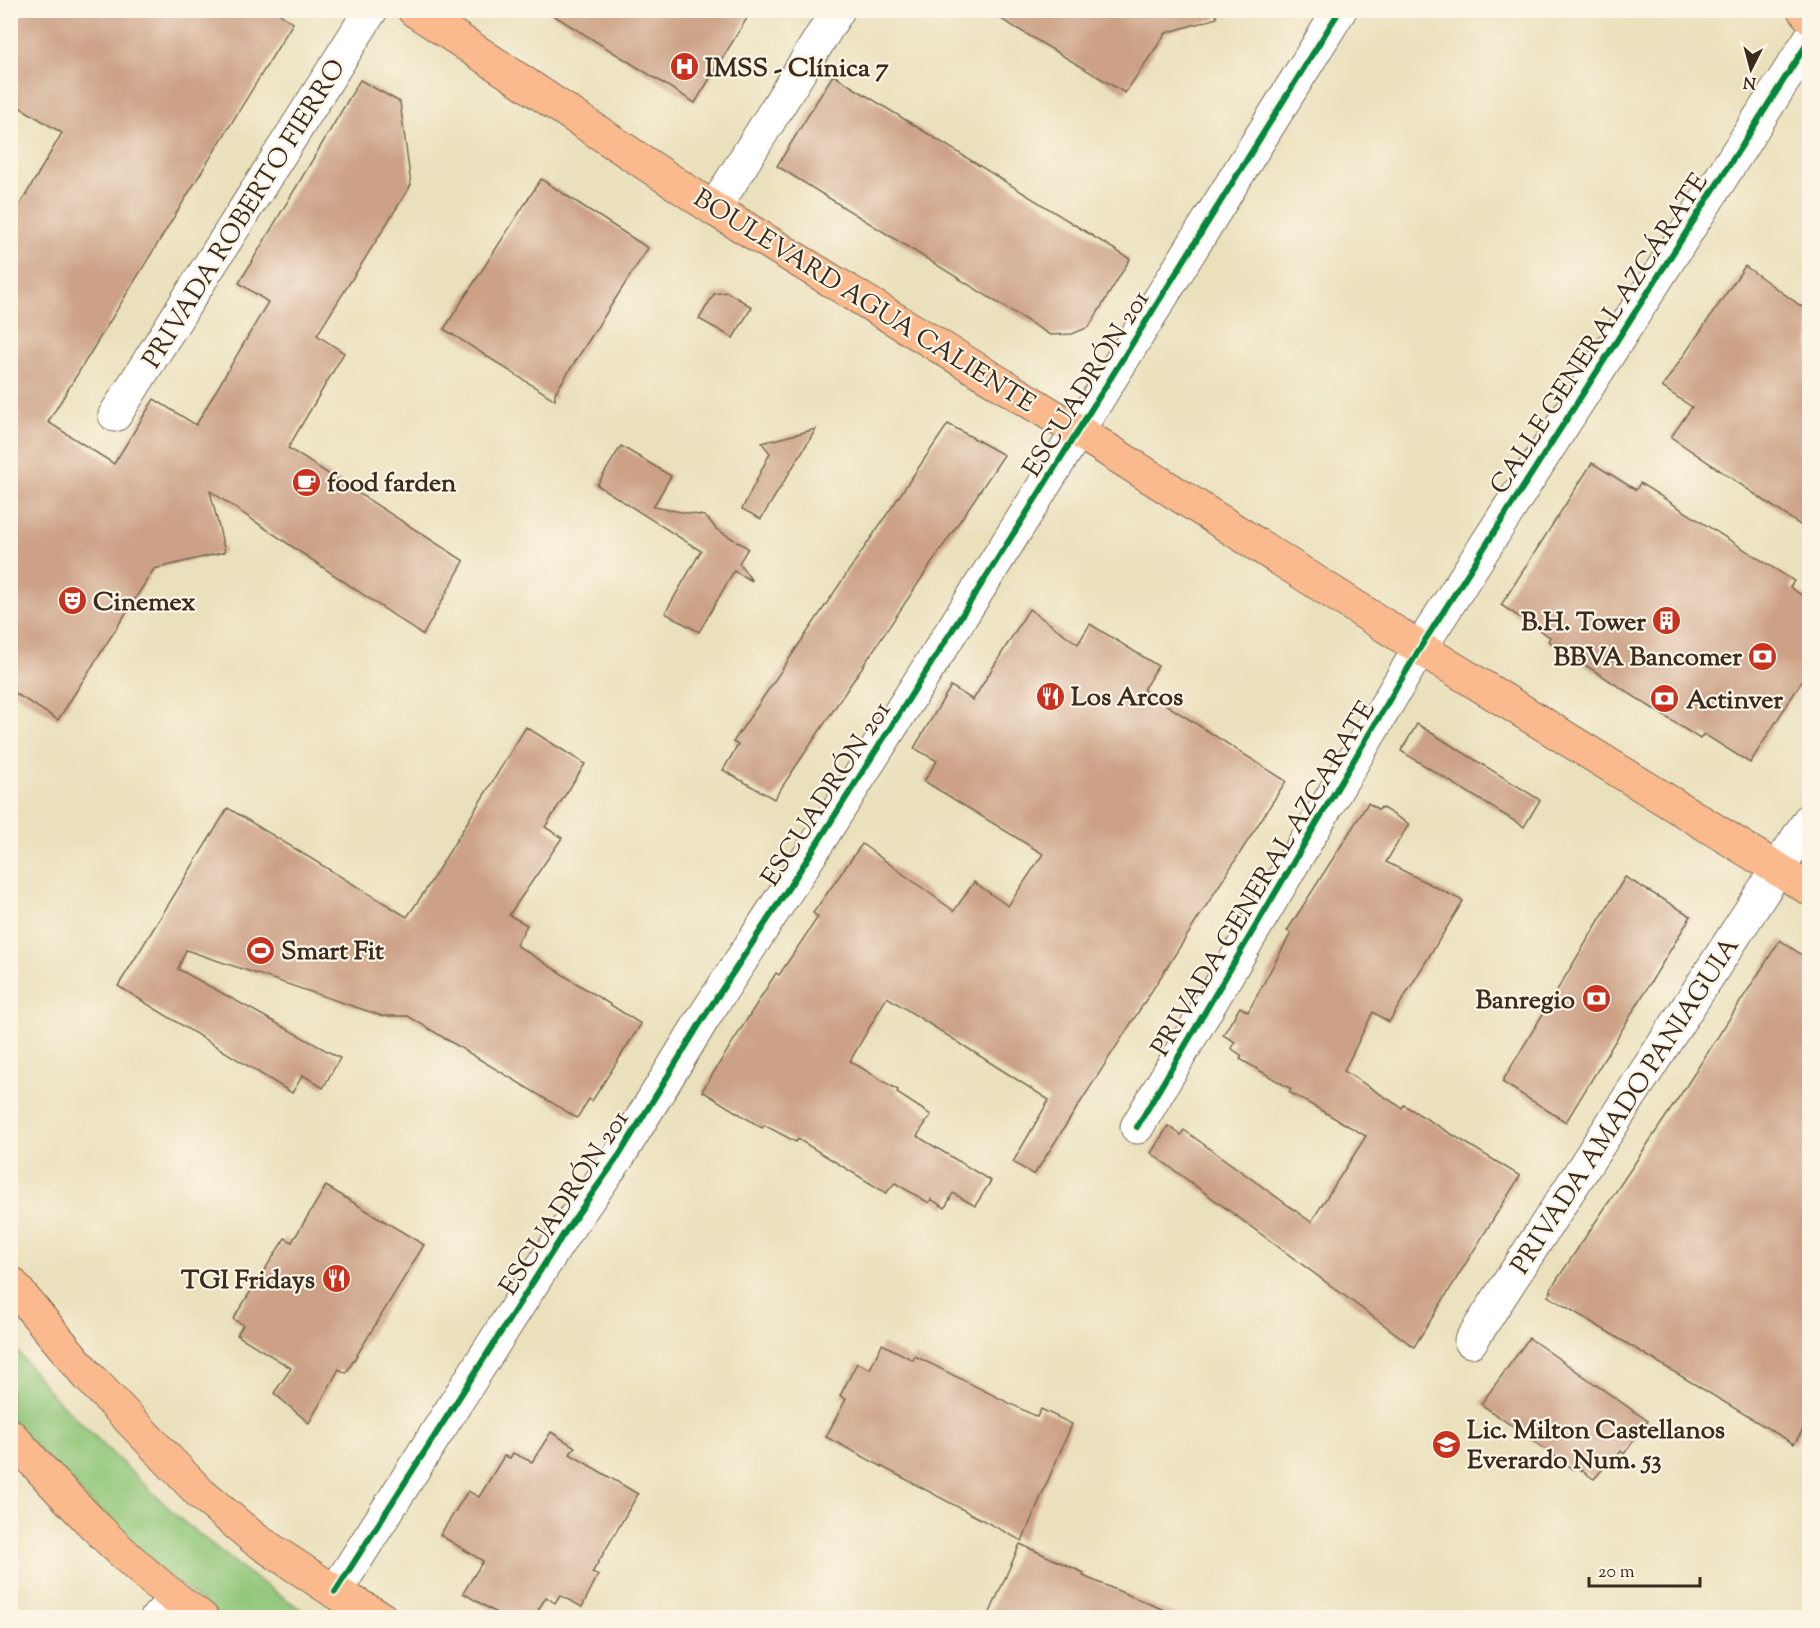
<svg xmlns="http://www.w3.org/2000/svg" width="1820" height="1628" font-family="'Sorts Mill Goudy',serif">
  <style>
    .green { fill: #8fc678; stroke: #65784b; stroke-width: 1.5 }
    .building { fill: #cca186 }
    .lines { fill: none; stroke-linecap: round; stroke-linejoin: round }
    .minor-casing { stroke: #786a55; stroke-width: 35 }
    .major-casing { stroke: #786a55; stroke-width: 35 }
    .minor { stroke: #fff; stroke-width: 33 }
    .major { stroke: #fbba8d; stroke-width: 33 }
    .cycleway-casing { stroke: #fcf5e5; stroke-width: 10 }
    .cycleway { stroke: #00873e; stroke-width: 6 }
    .labels { text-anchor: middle; stroke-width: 4.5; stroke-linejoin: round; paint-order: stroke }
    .poi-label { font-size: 26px; font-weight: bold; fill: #3b2a1e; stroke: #fcf5e5; text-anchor: start }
    .street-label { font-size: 26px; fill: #3b2a1e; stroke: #fcf5e5 }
  </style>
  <rect width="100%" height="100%" fill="#fcf5e5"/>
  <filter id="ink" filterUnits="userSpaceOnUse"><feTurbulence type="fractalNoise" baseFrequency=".0167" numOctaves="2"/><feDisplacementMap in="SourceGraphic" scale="12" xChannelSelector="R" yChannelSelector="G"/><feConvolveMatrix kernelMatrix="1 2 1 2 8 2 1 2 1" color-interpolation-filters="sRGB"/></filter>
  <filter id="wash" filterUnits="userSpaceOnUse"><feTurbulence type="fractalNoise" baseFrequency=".008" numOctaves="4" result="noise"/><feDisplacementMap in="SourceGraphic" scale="24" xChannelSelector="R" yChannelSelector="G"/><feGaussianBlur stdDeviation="1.35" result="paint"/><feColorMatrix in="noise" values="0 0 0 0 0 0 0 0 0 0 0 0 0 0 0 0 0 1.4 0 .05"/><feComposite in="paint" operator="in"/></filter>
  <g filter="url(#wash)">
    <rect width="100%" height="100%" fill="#eae0bc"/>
    <polygon class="green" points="10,1342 52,1395 180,1519 248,1573 312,1617 223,1617 212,1610 146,1558 11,1422"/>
    <g id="blocks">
      <g class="building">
        <polygon points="10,10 274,10 293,23 48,422 114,464 154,399 196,425 268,302 239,283 360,80 400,102 411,185 317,335 344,353 288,448 464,561 423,635 210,491 225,552 154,569 58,720 10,690 10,222 62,133 10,101"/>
        <polygon points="545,10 752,10 695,103"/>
        <polygon points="986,10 1215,10 1217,18 1166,33 1125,93"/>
        <polygon points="833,75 1130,259 1089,327 1072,334 1050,335 777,166"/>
        <polygon points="541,179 648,248 555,393 555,400 444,329"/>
        <polygon points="1745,266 1809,312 1809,531 1671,437 1692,407 1662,387"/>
        <polygon points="727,292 752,307 733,338 699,319 714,294"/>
        <polygon points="948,424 1004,455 774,799 723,770 738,745 733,742"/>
        <polygon points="816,429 761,519 742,509 770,453 762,443"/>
        <polygon points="621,446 671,476 653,507 704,516 710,521 716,529 748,548 739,563 752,581 734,571 699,632 665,613 701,551 597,485"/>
        <polygon points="1592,463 1636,490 1640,483 1794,581 1790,587 1809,600 1809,670 1750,763 1704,734 1700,739 1548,641 1550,637 1501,605"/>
        <polygon points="1029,609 1078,644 1090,624 1158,666 1143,690 1286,781 1034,1175 1013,1162 1049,1100 887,997 850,1061 898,1090 897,1093 931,1115 917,1136 991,1181 975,1206 953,1193 945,1208 931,1199 929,1203 895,1183 886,1193 798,1139 796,1142 764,1125 762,1128 702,1091 776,973 779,975 818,917 813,913 862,844 954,911 974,882 1008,906 1043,854 924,781 937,761 914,748 951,686 973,700"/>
        <polygon points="1417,724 1540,800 1524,827 1401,751"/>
        <polygon points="526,727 585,764 545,827 562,838 509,915 527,925 516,945 641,1024 592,1101 589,1099 577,1118 408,1016 382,1016 186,950 178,969 340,1058 323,1088 303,1075 292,1093 118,986 228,808 407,917 425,891"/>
        <polygon points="1368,803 1379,810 1381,807 1409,824 1386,862 1463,901 1389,1022 1373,1012 1344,1071 1402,1108 1404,1105 1520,1176 1414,1347 1151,1153 1168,1126 1181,1135 1184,1130 1311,1222 1366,1136 1289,1092 1291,1089 1240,1059 1242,1056 1231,1048 1235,1042 1223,1035 1240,1007 1248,1012 1291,933 1287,931"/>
        <polygon points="1625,877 1691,916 1566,1122 1502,1082"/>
        <polygon points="1780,940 1809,960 1809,1420 1794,1444 1548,1296 1552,1291 1550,1290 1683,1091"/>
        <polygon points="326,1186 424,1245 346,1373 339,1369 309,1423 274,1393 291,1368 237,1335 243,1325 233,1319 285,1238 292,1242"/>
        <polygon points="1529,1338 1648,1421 1624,1454 1621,1451 1611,1465 1608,1463 1594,1479 1575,1466 1573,1469 1481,1404"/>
        <polygon points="882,1344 913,1360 915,1356 1037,1417 1041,1409 1072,1424 1022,1541 826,1437 846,1399 840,1396 857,1363 870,1369"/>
        <polygon points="551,1432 575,1447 570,1454 638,1494 592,1573 598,1575 582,1607 560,1595 555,1603 546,1597 534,1617 503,1617 463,1593 483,1561 440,1535 468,1491 479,1497 504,1456 510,1458 513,1453 532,1462"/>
        <polygon points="1020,1544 1084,1573 1083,1576 1181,1617 988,1617"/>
      </g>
    </g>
  </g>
  <g filter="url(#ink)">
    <use href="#blocks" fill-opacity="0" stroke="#786a55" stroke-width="1.5"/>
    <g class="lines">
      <defs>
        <g id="minor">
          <polyline points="714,209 838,10"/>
          <polyline points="115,415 371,10"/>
          <polyline points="1137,1127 1420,648 1810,39"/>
          <polyline points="1471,1341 1810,819"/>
          <polyline points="335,1592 563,1235 620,1154 704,1017 806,861 1031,506 1340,10"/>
          <polyline points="157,1618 175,1599"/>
        </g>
        <g id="major">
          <polyline points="414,10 714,209 1078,431 1420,648 1810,889"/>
          <polyline points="1804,10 1810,17"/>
          <polyline points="10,1282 88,1376 201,1494 255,1539 335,1592 381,1618"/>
          <path d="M10 1435C67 1499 132 1569 202 1618"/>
        </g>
      </defs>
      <use href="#minor" class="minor-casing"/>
      <use href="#major" class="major-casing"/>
      <use href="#minor" class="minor"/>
      <use href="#major" class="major"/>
      <defs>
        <g id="cycleway">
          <polyline points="1137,1127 1420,648 1810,39"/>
          <polyline points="335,1592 563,1235 620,1154 704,1017 806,861 1031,506 1340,10"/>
        </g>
      </defs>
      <use href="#cycleway" class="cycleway-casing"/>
      <use href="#cycleway" class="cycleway"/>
    </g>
  </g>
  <defs>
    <symbol id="hospital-disc" viewBox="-11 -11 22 22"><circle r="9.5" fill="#c8321e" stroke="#fcf5e5"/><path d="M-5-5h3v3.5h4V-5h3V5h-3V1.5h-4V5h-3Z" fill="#fff"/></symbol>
    <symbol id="cafe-disc" viewBox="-11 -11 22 22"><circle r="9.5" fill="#c8321e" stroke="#fcf5e5"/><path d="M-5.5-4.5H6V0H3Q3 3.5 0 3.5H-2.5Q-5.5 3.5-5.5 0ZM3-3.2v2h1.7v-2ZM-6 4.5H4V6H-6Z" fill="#fff"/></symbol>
    <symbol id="theatre-disc" viewBox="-11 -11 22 22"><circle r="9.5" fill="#c8321e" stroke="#fcf5e5"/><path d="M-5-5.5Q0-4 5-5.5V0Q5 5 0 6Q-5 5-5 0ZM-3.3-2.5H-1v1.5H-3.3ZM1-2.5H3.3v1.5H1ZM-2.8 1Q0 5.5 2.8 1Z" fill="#fff"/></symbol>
    <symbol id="building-disc" viewBox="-11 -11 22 22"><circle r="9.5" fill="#c8321e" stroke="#fcf5e5"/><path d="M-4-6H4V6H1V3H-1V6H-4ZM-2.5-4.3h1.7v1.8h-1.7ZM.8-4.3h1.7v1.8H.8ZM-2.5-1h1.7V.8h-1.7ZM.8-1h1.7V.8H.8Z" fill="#fff"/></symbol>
    <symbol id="bank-disc" viewBox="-11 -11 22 22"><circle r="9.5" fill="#c8321e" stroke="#fcf5e5"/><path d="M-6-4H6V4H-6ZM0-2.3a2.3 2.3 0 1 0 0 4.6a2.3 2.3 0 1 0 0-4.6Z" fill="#fff"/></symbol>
    <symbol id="restaurant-disc" viewBox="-11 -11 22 22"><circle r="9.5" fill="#c8321e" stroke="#fcf5e5"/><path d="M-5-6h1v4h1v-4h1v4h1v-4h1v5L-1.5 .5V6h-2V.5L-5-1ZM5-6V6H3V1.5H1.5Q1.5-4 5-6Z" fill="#fff"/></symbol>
    <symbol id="stadium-disc" viewBox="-11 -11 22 22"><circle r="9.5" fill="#c8321e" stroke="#fcf5e5"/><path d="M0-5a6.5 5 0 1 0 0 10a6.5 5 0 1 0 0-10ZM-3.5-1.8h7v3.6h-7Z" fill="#fff"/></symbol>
    <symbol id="school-disc" viewBox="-11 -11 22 22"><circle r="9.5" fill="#c8321e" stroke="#fcf5e5"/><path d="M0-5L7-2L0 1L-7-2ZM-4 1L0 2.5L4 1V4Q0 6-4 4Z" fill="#fff"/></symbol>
  </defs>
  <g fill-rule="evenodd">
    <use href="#hospital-disc" x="668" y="50" width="33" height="33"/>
    <use href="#cafe-disc" x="290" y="466" width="33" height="33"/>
    <use href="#theatre-disc" x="56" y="584" width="33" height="33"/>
    <use href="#building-disc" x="1650" y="604" width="33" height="33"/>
    <use href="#bank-disc" x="1746" y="640" width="33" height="33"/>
    <use href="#restaurant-disc" x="1034" y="680" width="33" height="33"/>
    <use href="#bank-disc" x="1648" y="682" width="33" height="33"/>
    <use href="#stadium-disc" x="244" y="934" width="33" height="33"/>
    <use href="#bank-disc" x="1580" y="982" width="33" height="33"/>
    <use href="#restaurant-disc" x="320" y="1262" width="33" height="33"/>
    <use href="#school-disc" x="1430" y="1428" width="33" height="33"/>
  </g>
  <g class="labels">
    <g class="poi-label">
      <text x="705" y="76">IMSS - Clínica 7</text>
      <text x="327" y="491">food farden</text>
      <text x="93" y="610">Cinemex</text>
      <text x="1646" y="630" text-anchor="end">B.H. Tower</text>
      <text x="1742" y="665" text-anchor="end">BBVA Bancomer</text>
      <text x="1071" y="705">Los Arcos</text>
      <text x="1686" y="708">Actinver</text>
      <text x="281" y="959">Smart Fit</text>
      <text x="1575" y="1008" text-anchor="end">Banregio</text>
      <text x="315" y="1288" text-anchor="end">TGI Fridays</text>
      <text x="1467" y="1438">Lic. Milton Castellanos<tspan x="1467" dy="30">Everardo Num. 53</tspan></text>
    </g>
    <g class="street-label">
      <text transform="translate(243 213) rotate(-58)" y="9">PRIVADA ROBERTO FIERRO</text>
      <text transform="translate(865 300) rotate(32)" y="9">BOULEVARD AGUA CALIENTE</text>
      <text transform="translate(1598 333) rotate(-57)" y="9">CALLE GENERAL AZCÁRATE</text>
      <text transform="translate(1085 383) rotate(-58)" y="9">ESCUADRÓN 201</text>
      <text transform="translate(825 793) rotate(-57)" y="9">ESCUADRÓN 201</text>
      <text transform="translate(1262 878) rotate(-59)" y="9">PRIVADA GENERAL AZCARATE</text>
      <text transform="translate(1624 1105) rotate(-57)" y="9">PRIVADA AMADO PANIAGUIA</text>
      <text transform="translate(563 1202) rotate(-57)" y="9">ESCUADRÓN 201</text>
    </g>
  </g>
  <rect width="1820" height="1628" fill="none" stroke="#fcf5e5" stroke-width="36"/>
  <g transform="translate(1751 69) rotate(186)" stroke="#fcf5e5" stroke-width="4.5" paint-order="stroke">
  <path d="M0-4.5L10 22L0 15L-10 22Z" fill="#3b2a1e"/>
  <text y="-9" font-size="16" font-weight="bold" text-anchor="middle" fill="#3b2a1e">N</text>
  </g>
  <path d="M1589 1577v9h111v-9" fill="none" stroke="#3b2a1e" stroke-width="3"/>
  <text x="1598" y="1577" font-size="18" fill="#3b2a1e" stroke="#fcf5e5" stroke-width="4.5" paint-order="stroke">20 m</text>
</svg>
